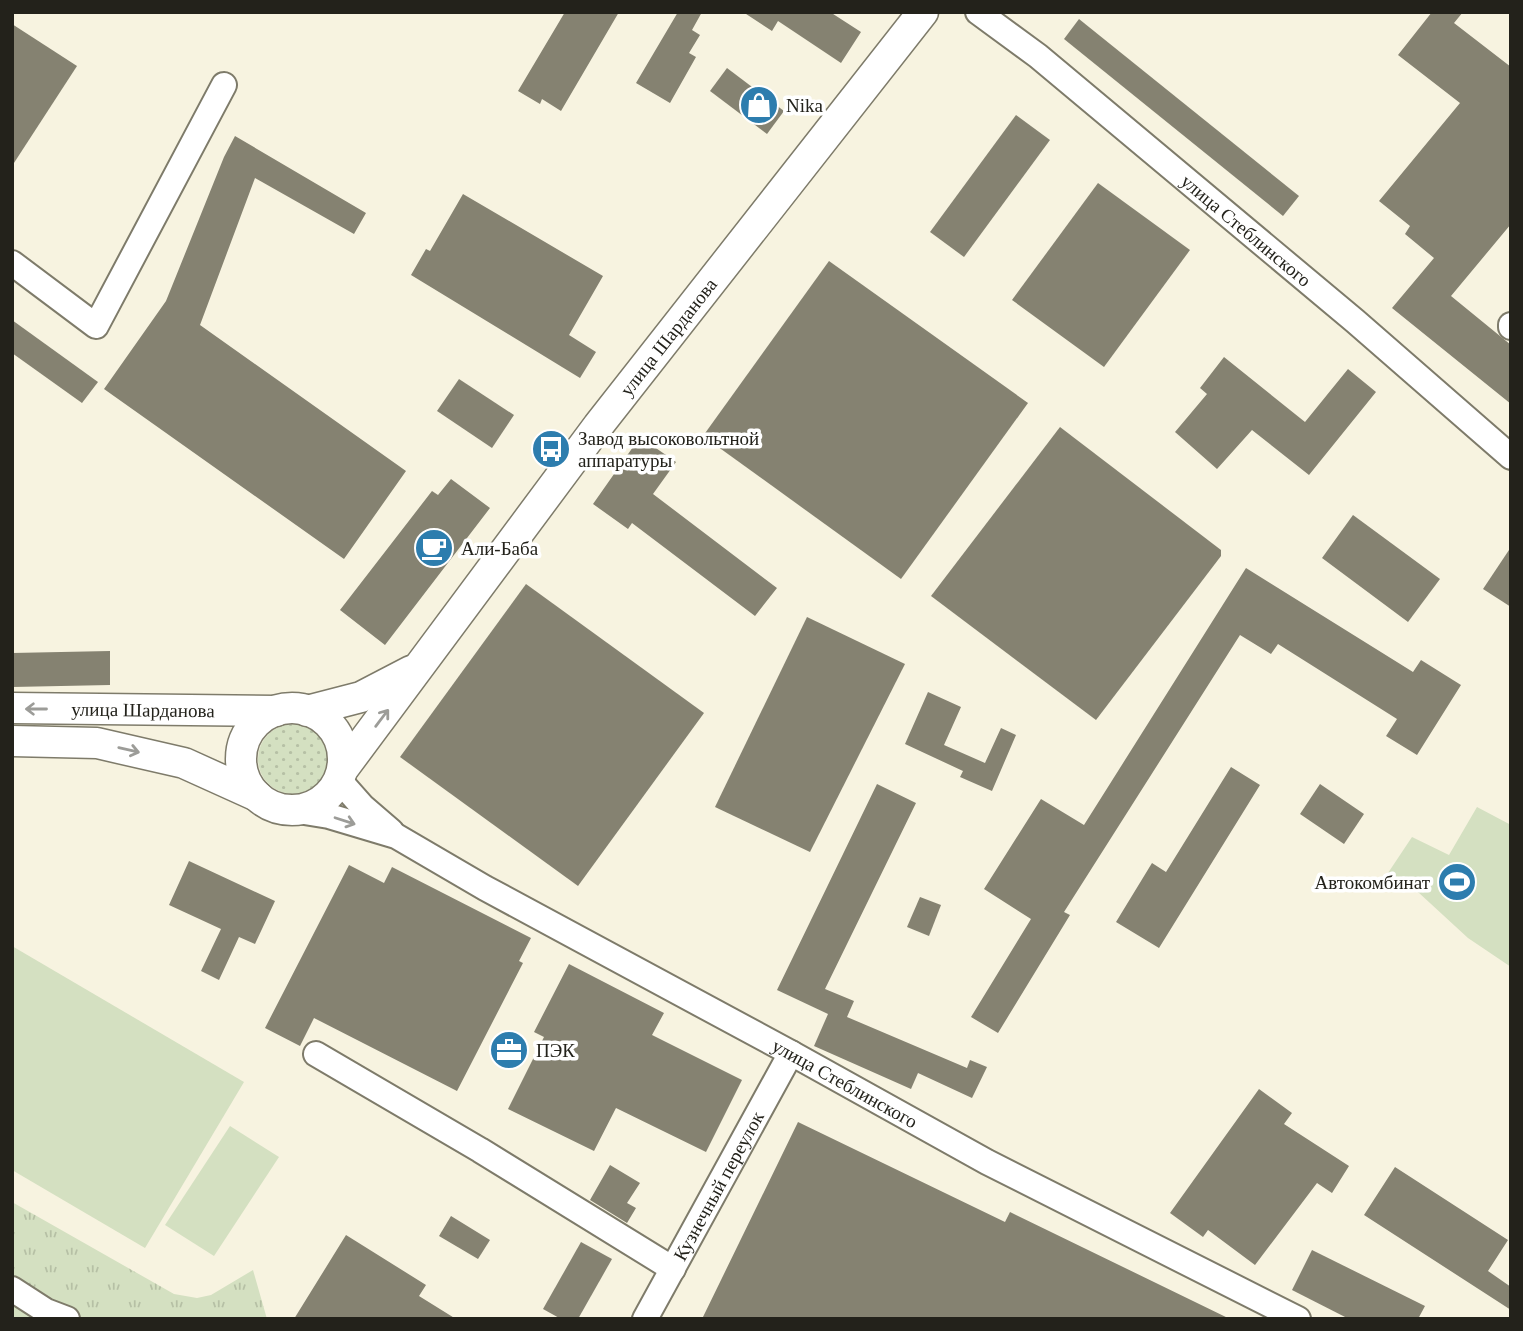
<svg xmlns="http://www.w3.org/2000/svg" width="1523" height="1331" font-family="'Times New Roman',serif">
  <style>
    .grass { fill: url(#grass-dots) }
    .park { fill: url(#park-tufts) }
    .garden { fill: #d4e0c1 }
    .building { fill: #858271 }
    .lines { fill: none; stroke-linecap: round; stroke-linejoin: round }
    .minor-casing { stroke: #7e7b6a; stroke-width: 28 }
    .major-casing { stroke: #7e7b6a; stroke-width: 33 }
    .minor { stroke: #fff; stroke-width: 24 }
    .major { stroke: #fff; stroke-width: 30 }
    .oneway { stroke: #9c9c98 }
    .labels { text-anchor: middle; stroke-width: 7; stroke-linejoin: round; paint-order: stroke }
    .poi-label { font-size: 19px; fill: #23221b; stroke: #fff; text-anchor: start }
    .street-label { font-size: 19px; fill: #23221b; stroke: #fff }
  </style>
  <defs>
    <pattern id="grass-dots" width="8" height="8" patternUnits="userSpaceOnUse" patternTransform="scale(1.75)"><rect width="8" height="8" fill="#d4e0c1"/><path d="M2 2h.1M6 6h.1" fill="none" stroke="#b6c0a5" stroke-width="1.8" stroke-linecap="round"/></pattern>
    <pattern id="park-tufts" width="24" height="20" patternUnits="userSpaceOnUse" patternTransform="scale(1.75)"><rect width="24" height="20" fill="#d4e0c1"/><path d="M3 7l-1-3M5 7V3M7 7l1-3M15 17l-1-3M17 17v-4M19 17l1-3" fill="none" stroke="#b6c0a5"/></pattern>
  </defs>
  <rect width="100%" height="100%" fill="#f7f3e0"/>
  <circle class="grass" cx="293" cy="759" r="35"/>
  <polygon class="park" points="12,1202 174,1294 197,1298 211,1295 253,1270 267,1319 12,1319"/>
  <g class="garden">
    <polygon points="1477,807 1511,825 1511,967 1468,938 1418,892 1388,873 1412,837 1449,855"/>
    <polygon points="12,946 244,1082 145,1248 12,1170"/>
    <polygon points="230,1126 279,1157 214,1256 165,1225"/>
  </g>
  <g class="building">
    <polygon points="565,12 619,12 561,111 542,99 540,104 518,91"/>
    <polygon points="678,12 702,12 692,30 700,35 689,53 696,57 670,103 636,83"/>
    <polygon points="743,12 830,12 861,32 841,63 778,21 772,31"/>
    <polygon points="1432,12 1463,12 1454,23 1511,67 1511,224 1451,296 1511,345 1511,404 1392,308 1434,258 1405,234 1410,226 1379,201 1460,103 1398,55"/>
    <polygon points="1079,19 1299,196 1283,216 1064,39"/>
    <polygon points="12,24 77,66 12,166"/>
    <polygon points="727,68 784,111 767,134 710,91"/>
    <polygon points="1016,115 1050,140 964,257 930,232"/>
    <polygon points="235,136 366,213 354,234 255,178 200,325 406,471 344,559 104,389 166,301 224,157"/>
    <polygon points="1098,183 1190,250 1104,367 1012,300"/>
    <polygon points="463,194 603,276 569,335 596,352 580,378 411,275 426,249 430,251"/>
    <polygon points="829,261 1028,403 901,579 703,436"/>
    <polygon points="12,320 98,382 82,403 12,353"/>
    <polygon points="1224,357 1305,422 1348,369 1376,392 1309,475 1252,430 1217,469 1175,432 1207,394 1200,388"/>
    <polygon points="459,379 514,415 492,448 437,411"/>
    <polygon points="1060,427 1221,550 1221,556 1096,720 931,596"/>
    <polygon points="640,437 676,462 653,494 777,588 755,616 632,523 628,529 593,504"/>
    <polygon points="451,479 490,508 385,645 340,610 432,491 438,495"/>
    <polygon points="1353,515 1440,579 1408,622 1322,558"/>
    <polygon points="1511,547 1511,607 1483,589"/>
    <polygon points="1246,568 1413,672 1421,660 1461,685 1417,755 1386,736 1397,719 1278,644 1271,654 1240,635 1064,912 1070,915 998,1033 971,1017 1031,919 984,889 1041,799 1084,825"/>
    <polygon points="526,584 704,713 578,886 400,757"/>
    <polygon points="807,617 905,664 810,852 715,807"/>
    <polygon points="110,651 110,685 12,687 12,653"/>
    <polygon points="928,692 961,707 944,745 985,763 1001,728 1016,735 992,791 960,777 963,771 905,744"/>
    <polygon points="1231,767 1260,785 1159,948 1116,922 1152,863 1166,872"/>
    <polygon points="877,784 916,803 825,989 854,1001 847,1017 967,1068 970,1060 987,1067 972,1098 918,1073 911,1089 814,1046 828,1014 777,990"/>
    <polygon points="1320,784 1364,814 1344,844 1300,814"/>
    <polygon points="189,861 275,901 255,944 239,937 219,980 201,971 221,929 169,905"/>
    <polygon points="349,865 384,883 392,867 531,938 519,961 523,963 457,1091 314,1018 300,1046 265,1028"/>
    <polygon points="920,897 941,905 929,936 907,927"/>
    <polygon points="569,964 664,1013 652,1035 742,1080 706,1152 616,1108 594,1151 508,1109 544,1037 534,1032"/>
    <polygon points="1259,1089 1292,1113 1284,1124 1349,1166 1332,1193 1317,1183 1255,1265 1208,1230 1203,1237 1170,1213"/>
    <polygon points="798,1122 1005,1222 1010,1212 1230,1319 702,1319"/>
    <polygon points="610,1165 640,1183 627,1203 636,1208 627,1223 590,1200"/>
    <polygon points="1395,1167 1508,1240 1488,1271 1511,1287 1511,1310 1364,1215"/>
    <polygon points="451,1216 490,1240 478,1259 439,1236"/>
    <polygon points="346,1235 426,1285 419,1296 456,1319 294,1319"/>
    <polygon points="581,1242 612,1259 578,1319 561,1319 543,1309"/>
    <polygon points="1312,1250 1425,1306 1418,1319 1349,1319 1292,1290"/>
  </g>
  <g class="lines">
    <defs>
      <g id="minor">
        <path id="s1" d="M978 12 1038 56 1355 321 1511 457"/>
        <polyline points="12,263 96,326 224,85"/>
        <polyline points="1511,325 1511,327"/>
        <polyline points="339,780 362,806 391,831"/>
        <path id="s2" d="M292 810 329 816 396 836 485 888 791 1053 987 1162 1298 1319"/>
        <polyline points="316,1054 480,1150 673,1269"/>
        <polyline points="12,1289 46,1311 67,1319"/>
        <path id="s3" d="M645 1319 791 1053"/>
      </g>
      <g id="major">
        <path id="s4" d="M12 708 276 711"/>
        <circle cx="292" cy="759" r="51"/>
        <polyline points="307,711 361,697 411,671"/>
        <polyline points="12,741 97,743 184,763 257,796"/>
        <path id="s5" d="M343 769 598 426 923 12"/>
      </g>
    </defs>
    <use href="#minor" class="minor-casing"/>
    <use href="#major" class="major-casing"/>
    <use href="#minor" class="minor"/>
    <use href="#major" class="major"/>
  </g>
  <defs><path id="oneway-shaft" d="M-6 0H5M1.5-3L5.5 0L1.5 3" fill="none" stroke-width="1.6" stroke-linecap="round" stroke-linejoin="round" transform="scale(1.75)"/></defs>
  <g class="oneway">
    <use href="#oneway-shaft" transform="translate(36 709) rotate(-180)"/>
    <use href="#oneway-shaft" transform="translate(382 718) rotate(-53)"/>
    <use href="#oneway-shaft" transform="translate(129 750) rotate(13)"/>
    <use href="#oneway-shaft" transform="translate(345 821) rotate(18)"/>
  </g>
  <defs>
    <symbol id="shop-disc" viewBox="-11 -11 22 22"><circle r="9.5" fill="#2d7dae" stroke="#fff"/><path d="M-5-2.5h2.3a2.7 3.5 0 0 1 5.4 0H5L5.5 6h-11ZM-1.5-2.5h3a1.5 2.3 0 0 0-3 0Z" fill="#fff"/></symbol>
    <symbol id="bus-disc" viewBox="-11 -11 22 22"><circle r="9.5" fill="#2d7dae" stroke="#fff"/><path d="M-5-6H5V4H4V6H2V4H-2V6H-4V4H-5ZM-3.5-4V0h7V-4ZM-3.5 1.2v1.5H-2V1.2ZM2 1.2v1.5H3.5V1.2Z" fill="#fff"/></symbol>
    <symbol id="cafe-disc" viewBox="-11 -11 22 22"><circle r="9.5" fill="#2d7dae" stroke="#fff"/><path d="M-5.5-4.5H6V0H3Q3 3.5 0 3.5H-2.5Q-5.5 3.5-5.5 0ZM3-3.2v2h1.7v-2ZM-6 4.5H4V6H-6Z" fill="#fff"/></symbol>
    <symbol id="stadium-disc" viewBox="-11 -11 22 22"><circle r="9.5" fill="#2d7dae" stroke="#fff"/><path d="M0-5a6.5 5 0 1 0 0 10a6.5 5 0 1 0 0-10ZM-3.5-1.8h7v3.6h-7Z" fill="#fff"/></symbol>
    <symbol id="office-disc" viewBox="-11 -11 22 22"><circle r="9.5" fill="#2d7dae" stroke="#fff"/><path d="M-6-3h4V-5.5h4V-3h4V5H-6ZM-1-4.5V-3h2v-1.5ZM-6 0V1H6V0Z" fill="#fff"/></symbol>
  </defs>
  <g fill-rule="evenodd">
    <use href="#shop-disc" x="737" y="83" width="44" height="44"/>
    <use href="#bus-disc" x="529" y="427" width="44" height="44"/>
    <use href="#cafe-disc" x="412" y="526" width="44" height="44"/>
    <use href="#stadium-disc" x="1435" y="860" width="44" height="44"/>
    <use href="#office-disc" x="487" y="1028" width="44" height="44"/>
  </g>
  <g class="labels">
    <g class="poi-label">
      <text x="786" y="112">Nika</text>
      <text x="578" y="445">Завод высоковольтной<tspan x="578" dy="22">аппаратуры</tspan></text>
      <text x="461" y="555">Али-Баба</text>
      <text x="1430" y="889" text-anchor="end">Автокомбинат</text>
      <text x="536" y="1057">ПЭК</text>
    </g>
    <g class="street-label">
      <text dy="7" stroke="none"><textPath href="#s1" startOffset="346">улица Стеблинского</textPath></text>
      <text dy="7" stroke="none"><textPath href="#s5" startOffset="541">улица Шарданова</textPath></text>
      <text dy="7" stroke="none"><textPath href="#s4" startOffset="131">улица Шарданова</textPath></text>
      <text dy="7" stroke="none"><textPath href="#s2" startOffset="620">улица Стеблинского</textPath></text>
      <text dy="7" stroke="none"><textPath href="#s3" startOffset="152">Кузнечный переулок</textPath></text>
    </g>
  </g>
  <rect width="1523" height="1331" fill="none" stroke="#23221b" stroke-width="28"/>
</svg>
